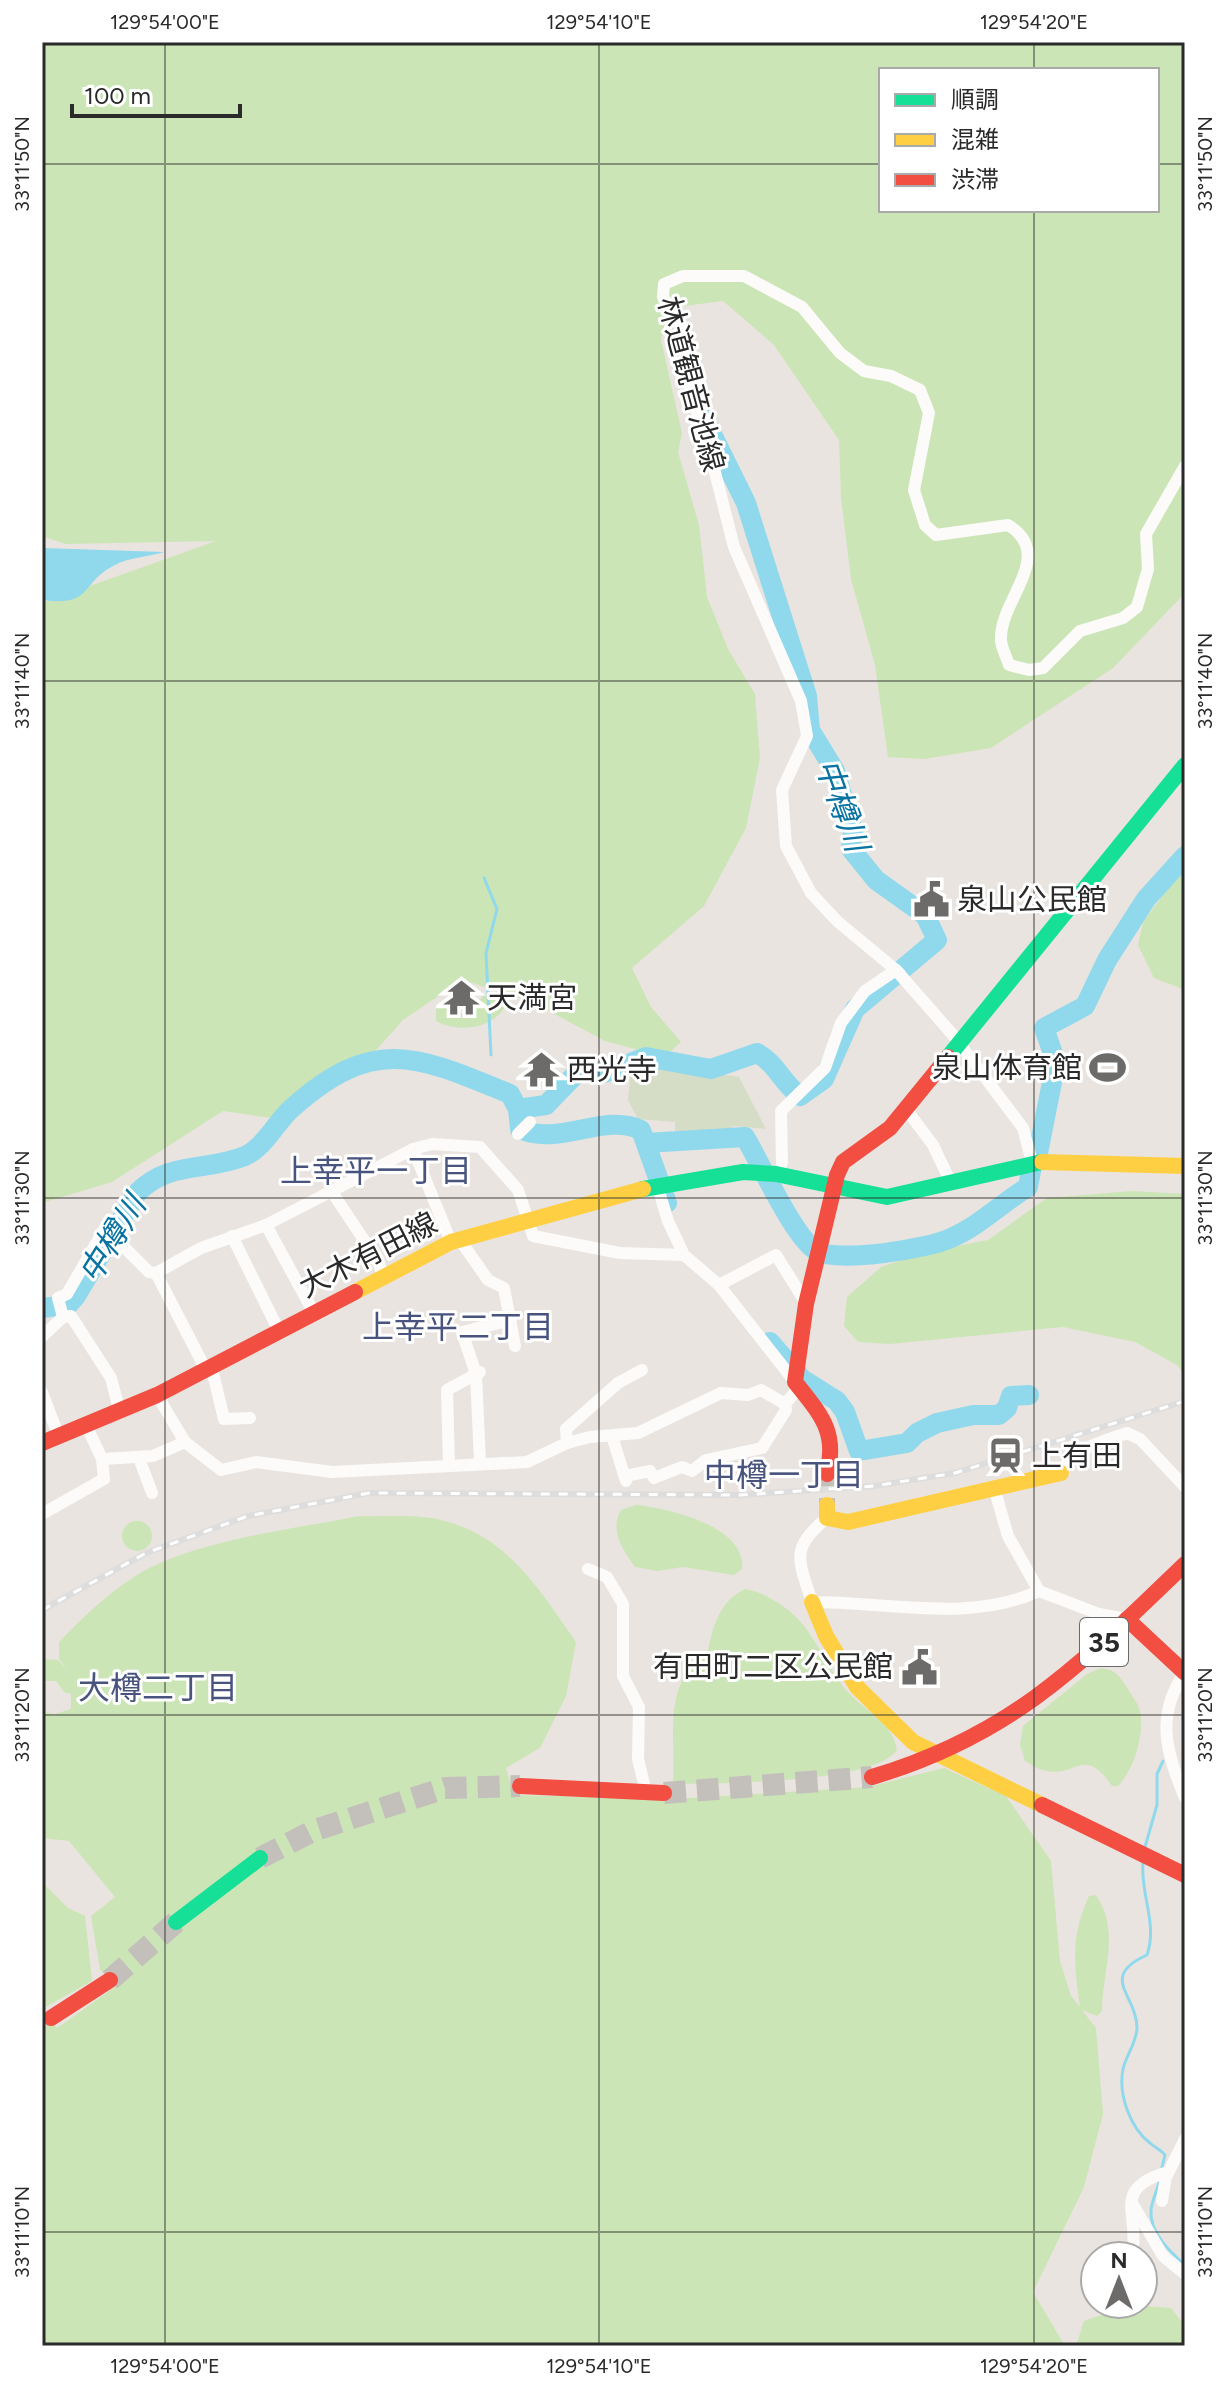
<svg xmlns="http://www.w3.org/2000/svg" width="1227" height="2388" font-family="Figtree,'Noto Sans JP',sans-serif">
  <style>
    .green { fill: #cce5b6; fill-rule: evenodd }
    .cemetery { fill: #d5ddc6 }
    .water { fill: #90d9ed }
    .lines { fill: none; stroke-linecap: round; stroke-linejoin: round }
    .stream { stroke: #90d9ed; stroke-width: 3 }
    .river { stroke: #90d9ed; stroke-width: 20 }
    .secondary-tunnel { stroke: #c3bfbb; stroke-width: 16; stroke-dasharray: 16 8; stroke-linecap: butt }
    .highway-tunnel { stroke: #c3bfbb; stroke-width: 22; stroke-dasharray: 22 11; stroke-linecap: butt }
    .street { stroke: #fcfbfa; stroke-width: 12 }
    .fast { stroke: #16e098; stroke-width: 16 }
    .slow { stroke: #ffcf43; stroke-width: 16 }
    .jam { stroke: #f24e42; stroke-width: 16 }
    .rail-casing { stroke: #ddddde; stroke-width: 6 }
    .rail { stroke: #fff; stroke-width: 3; stroke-dasharray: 9; stroke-linecap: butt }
    .ticks { fill: none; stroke: #2a2a2a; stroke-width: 2; stroke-opacity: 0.45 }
    .labels { text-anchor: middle; stroke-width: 6; stroke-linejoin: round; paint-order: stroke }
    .shield { fill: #fff; stroke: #6a6a6a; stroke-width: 2 }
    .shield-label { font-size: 28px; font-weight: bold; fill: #2a2a2a }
    .street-label { font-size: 30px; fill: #2a2a2a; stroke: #fff }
    .poi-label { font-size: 30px; fill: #2a2a2a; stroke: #fff; text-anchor: start }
    .water-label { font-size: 32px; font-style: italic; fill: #0872a0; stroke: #fff }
    .neighbourhood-label { font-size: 32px; fill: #48547d; stroke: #fff }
    .neatline { fill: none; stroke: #2a2a2a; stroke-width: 3 }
    .ticks-label { font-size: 20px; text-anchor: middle; fill: #2a2a2a }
  </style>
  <rect width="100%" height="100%" fill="#e9e4df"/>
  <g class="green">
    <path d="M42 42H1185V593L1113 668 991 748 924 759 888 757 875 665 851 579 841 498 839 440 774 345 723 301 669 308 661 339 682 433 678 452 699 525 707 597 728 649 755 694 760 758 746 828 704 906 632 968 651 1007 681 1042 664 1057 605 1041 528 1000 462 980 403 1020 360 1068 279 1119 223 1111 112 1182 42 1203V603L216 541 65 544 42 536ZM881 70H1157V210H881Z"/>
    <polygon points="1185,865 1185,990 1154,978 1138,945 1143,922"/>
    <path d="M493 993 505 996 507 1004C493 1030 458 1033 436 1021V1007C464 1006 457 1028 484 995Z"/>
    <polygon points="1132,1191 1185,1194 1185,1375 1177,1365 1135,1342 1063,1327 890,1344 858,1342 844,1326 847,1297 881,1267 926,1252 988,1240 1047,1198"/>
    <path d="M636 1505C667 1508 747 1526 742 1569L734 1575 683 1567 657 1571 635 1567C623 1549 609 1531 621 1510Z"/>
    <path d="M359 1516C385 1517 416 1514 441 1520 508 1536 539 1589 576 1642L566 1696 540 1748 506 1768 514 1795 673 1799 868 1787 944 1768 1006 1796 1051 1861 1060 1961 1071 1996 1080 2007C1074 1964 1070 1938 1089 1896L1096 1895C1121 1932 1102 1972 1102 2011L1097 2016 1082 2010 1096 2028 1103 2114 1084 2187 1033 2292 1065 2346H42V2011L57 2028 116 1986 100 1970 91 1916 115 1897 69 1841 42 1838V1712L55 1714 71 1709V1694L64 1692 56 1681H42V1659L58 1660 68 1670 59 1659V1642C82 1618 106 1595 134 1577 189 1541 294 1529 359 1516Z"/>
    <circle cx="137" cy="1536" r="15"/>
    <path d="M745 1589C763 1592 785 1605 798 1619 819 1641 829 1674 851 1695 869 1714 892 1721 897 1750 874 1784 717 1783 673 1784 676 1733 661 1685 708 1651 713 1625 720 1601 745 1589Z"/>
    <path d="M1101 1668C1117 1670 1119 1676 1128 1689 1132 1696 1138 1703 1140 1711 1145 1733 1134 1770 1118 1786H1112C1083 1743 1076 1780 1043 1770 1037 1769 1031 1764 1025 1761L1020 1745 1023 1726 1087 1674Z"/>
    <polygon points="42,1882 68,1908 85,1916 92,1981 42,2009"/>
    <polygon points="1130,2305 1171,2308 1185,2326 1185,2346 1076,2346 1084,2321"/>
  </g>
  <polygon class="cemetery" points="647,1063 739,1077 766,1129 733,1126 731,1132 675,1132 675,1122 638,1119 628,1100 631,1070"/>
  <path class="water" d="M42 548 164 552C148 557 130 557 115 565 79 583 94 607 42 600Z"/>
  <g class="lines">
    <g class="stream">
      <polyline points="484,878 497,909 486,953 491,1055"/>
      <polyline points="1145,1847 1157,1805 1157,1774 1163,1761"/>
      <path d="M1143 1862C1140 1895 1158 1923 1147 1955 1098 1977 1137 1995 1137 2028 1137 2041 1126 2056 1123 2069 1118 2094 1130 2128 1150 2143 1155 2148 1160 2149 1165 2155L1161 2171"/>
      <path d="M1160 2178C1158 2189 1152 2200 1151 2210 1149 2232 1170 2252 1185 2265"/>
    </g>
    <g class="river">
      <path d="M518 1109 546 1105 577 1073H604L646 1057 711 1069 757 1053C777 1064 782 1083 800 1096L824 1079 855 1009 937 940 925 915 876 880 851 849 853 831 835 771 810 730 807 696 746 503 704 418"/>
      <path d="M646 1143 745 1137C760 1162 795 1240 817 1251 839 1263 928 1249 951 1238 979 1226 1002 1203 1028 1187L1031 1171"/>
      <polyline points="1038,1153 1056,1062 1044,1028 1085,1006 1107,960 1146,899 1185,856"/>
      <path d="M42 1308 68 1305 76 1296 137 1193C170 1160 206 1172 245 1156 265 1147 276 1122 292 1108 374 1035 416 1055 510 1094L518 1109 520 1129C559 1147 604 1112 641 1130L667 1203"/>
      <polyline points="770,1342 802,1379 837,1401 845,1412 859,1451 907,1443 917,1433 937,1423 973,1415 999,1415 1007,1408 1011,1396 1029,1395"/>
    </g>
    <polyline class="secondary-tunnel" points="827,1474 827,1505"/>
    <g class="highway-tunnel">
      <polyline points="664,1793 872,1777"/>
      <polyline points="260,1858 315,1830 445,1788 520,1786"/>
      <polyline points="110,1980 176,1922"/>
    </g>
    <g class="street">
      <polyline points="956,1039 1023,1128 1032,1162"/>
      <path d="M960 1043 896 970 837 921 811 893 786 846 782 790 807 736 801 701 734 547 706 437 691 396 683 328 663 297 664 284 683 276H744L802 307 840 353 864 371 891 376 920 390 929 413 914 490 925 525 936 535 1008 525C1057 555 999 600 1001 640 1001 647 1007 658 1009 665L1029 670 1043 668 1080 631 1123 618 1137 607 1148 569 1146 534 1185 466"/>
      <polyline points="906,1109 933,1145 951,1183"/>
      <polyline points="518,1134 530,1122"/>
      <polyline points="413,1149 451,1242"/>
      <polyline points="782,1163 781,1111 825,1068 841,1023 865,991 896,970 900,974"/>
      <polyline points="657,1185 668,1221 684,1255 719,1285 795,1382"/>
      <polyline points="332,1192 378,1261 383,1276"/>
      <polyline points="266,1225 314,1313"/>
      <polyline points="232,1236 279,1331"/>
      <polyline points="460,1240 488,1280 504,1288 515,1346"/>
      <polyline points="156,1273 205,1368"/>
      <polyline points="719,1285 776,1255 806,1303"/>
      <polyline points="63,1317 58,1298 67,1294 105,1228 149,1272 156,1273 201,1248 266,1225 413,1149 432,1144 480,1147 518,1190 533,1236 620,1253 684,1255"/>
      <polyline points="42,1337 63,1317 71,1316 111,1378 120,1413"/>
      <polyline points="211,1365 224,1419 250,1418"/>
      <polyline points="42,1392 59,1437"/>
      <polyline points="612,1436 626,1481"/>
      <polyline points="185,1442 221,1470 256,1462 332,1472 527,1462 567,1443 590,1437 638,1433 721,1393 748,1395 761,1390 785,1404 799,1388"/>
      <polyline points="567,1443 566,1429 618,1383 642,1370"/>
      <polyline points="139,1458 152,1493"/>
      <polyline points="102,1459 153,1456 185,1442 157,1395"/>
      <polyline points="480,1462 476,1374 462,1332 511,1320"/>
      <polyline points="449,1465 447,1390 480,1372"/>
      <path d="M1061 1473C1071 1449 1104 1441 1127 1433L1140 1439 1185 1487"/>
      <polyline points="625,1476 650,1471 654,1478 682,1467 692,1471 706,1460 762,1448 786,1410 785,1404"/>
      <polyline points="995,1491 1008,1536 1039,1591"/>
      <polyline points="42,1514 104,1479 102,1459 87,1427"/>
      <path d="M827 1518C789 1548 799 1561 812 1602 887 1602 970 1623 1039 1591L1099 1614 1127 1619"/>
      <polyline points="588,1569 607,1577 623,1604 623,1676 639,1707 638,1759 646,1792"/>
      <path d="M1185 1672C1155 1716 1166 1752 1185 1798"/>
      <polyline points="1162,2201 1166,2177 1185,2139"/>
      <polyline points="1132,2203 1163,2256 1185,2274"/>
      <path d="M1132 2256C1141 2214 1109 2189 1168 2172"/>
      <polyline points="1102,2308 1107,2304"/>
    </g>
    <g class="fast">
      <polyline points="948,1057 1185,765"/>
      <polyline points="643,1189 743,1172 776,1174 887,1197 1042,1162"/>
      <polyline points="176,1922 260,1858"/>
    </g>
    <g class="slow">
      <polyline points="1042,1162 1185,1166"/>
      <polyline points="355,1292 451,1242 643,1189"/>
      <polyline points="827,1505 827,1518 848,1522 1061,1473"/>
      <polyline points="812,1602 826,1636 857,1687 913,1742 1042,1805"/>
    </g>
    <g class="jam">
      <polyline points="42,1443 157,1395 355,1292"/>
      <path d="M827 1474C838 1431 820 1414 795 1382L806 1304 837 1175 843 1162 890 1128 948 1057"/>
      <polyline points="1127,1619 1185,1673"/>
      <path d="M872 1777C1013 1735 1082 1663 1185 1564"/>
      <polyline points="520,1786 664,1793"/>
      <polyline points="1042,1805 1185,1875"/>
      <polyline points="51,2018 110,1980"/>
    </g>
    <defs>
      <polyline id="rail" points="42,1610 146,1553 248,1516 369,1493 740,1495 874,1486 955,1473 1185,1401"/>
    </defs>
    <use href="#rail" class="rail-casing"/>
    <use href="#rail" class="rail"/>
  </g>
  <path class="ticks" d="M165 42V2346M599 42V2346M1034 42V70M42 164H881M1157 164H1185M1034 210V2346M42 681H1185M42 1198H1185M42 1715H1185M42 2232H1185"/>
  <defs>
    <symbol id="civic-bare" viewBox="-9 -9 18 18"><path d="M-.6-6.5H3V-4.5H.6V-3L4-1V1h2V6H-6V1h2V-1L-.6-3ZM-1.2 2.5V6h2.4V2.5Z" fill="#6d6b69" stroke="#fff" stroke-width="2.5" paint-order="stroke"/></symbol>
    <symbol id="temple-bare" viewBox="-9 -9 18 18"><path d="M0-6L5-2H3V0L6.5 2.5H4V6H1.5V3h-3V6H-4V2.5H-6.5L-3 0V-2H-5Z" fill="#6d6b69" stroke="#fff" stroke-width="2.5" paint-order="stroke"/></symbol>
    <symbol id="stadium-bare" viewBox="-9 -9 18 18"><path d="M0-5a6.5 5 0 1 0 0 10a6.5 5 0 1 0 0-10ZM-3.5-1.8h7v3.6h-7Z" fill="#6d6b69" stroke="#fff" stroke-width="2.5" paint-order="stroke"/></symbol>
    <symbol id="station-bare" viewBox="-9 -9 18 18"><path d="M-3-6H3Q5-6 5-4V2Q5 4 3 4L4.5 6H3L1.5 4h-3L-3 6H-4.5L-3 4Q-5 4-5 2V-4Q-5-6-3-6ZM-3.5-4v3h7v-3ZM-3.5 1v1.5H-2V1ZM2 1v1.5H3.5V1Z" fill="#6d6b69" stroke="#fff" stroke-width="2.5" paint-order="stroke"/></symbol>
  </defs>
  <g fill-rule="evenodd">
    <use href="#civic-bare" x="906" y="874" width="51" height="51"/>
    <use href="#temple-bare" x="436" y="972" width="51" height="51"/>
    <use href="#stadium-bare" x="1082" y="1042" width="51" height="51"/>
    <use href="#temple-bare" x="516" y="1044" width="51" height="51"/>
    <use href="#station-bare" x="980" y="1430" width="51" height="51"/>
    <use href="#civic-bare" x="894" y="1642" width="51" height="51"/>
  </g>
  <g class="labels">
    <rect class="shield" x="1080" y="1618" width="48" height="48" rx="6"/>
    <g class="shield-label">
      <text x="1104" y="1652">35</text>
    </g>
    <g class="street-label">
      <text transform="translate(691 384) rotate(75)" y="10">林道観音池線</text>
      <text transform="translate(368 1255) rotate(-27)" y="10">大木有田線</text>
    </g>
    <g class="poi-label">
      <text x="957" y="910">泉山公民館</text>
      <text x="487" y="1008">天満宮</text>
      <text x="1082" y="1078" text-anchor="end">泉山体育館</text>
      <text x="567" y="1080">西光寺</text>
      <text x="1032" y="1466">上有田</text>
      <text x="893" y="1677" text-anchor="end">有田町二区公民館</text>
    </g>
    <g class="water-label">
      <text transform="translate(842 805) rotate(70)" y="11">中樽川</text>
      <text transform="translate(112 1239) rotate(-58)" y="11">中樽川</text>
    </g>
    <g class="neighbourhood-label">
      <text x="376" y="1182">上幸平一丁目</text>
      <text x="458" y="1338">上幸平二丁目</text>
      <text x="784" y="1486">中樽一丁目</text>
      <text x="158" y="1699">大樽二丁目</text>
    </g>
  </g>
  <rect width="1227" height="2388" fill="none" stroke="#ffffff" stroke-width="88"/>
  <rect x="879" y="68" width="280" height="144" fill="#ffffff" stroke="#aaaaaa" stroke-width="2"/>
  <rect x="895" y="94" width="40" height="12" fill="#16e098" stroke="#aaaaaa" stroke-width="2"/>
  <text x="951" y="108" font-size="24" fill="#2a2a2a">順調</text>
  <rect x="895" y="134" width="40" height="12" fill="#ffcf43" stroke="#aaaaaa" stroke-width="2"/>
  <text x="951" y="148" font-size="24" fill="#2a2a2a">混雑</text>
  <rect x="895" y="174" width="40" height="12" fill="#f24e42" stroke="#aaaaaa" stroke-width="2"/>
  <text x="951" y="188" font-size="24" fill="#2a2a2a">渋滞</text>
  <g transform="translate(1119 2280)"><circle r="38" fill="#ffffff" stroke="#aaaaaa" stroke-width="2"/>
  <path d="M0-6L14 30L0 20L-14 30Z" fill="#6d6b69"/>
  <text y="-12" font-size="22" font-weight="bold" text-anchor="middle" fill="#2a2a2a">N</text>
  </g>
  <path d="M72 104v12h168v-12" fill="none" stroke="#2a2a2a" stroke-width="4"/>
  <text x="84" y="104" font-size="24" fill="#2a2a2a" stroke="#ffffff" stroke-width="6" paint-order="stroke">100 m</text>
  <rect x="44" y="44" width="1139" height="2300" class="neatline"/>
  <g class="ticks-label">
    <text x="165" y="29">129°54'00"E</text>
    <text x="599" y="29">129°54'10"E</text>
    <text x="1034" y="29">129°54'20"E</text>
    <text transform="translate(22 164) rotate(-90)" y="7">33°11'50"N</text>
    <text transform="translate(1205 164) rotate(-90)" y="7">33°11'50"N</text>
    <text transform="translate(22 681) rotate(-90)" y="7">33°11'40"N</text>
    <text transform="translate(1205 681) rotate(-90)" y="7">33°11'40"N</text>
    <text transform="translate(22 1198) rotate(-90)" y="7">33°11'30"N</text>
    <text transform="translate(1205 1198) rotate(-90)" y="7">33°11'30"N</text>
    <text transform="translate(22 1715) rotate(-90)" y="7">33°11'20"N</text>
    <text transform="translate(1205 1715) rotate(-90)" y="7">33°11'20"N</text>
    <text transform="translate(22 2232) rotate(-90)" y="7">33°11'10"N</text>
    <text transform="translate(1205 2232) rotate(-90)" y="7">33°11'10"N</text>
    <text x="165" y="2373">129°54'00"E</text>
    <text x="599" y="2373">129°54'10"E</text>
    <text x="1034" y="2373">129°54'20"E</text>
  </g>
</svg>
